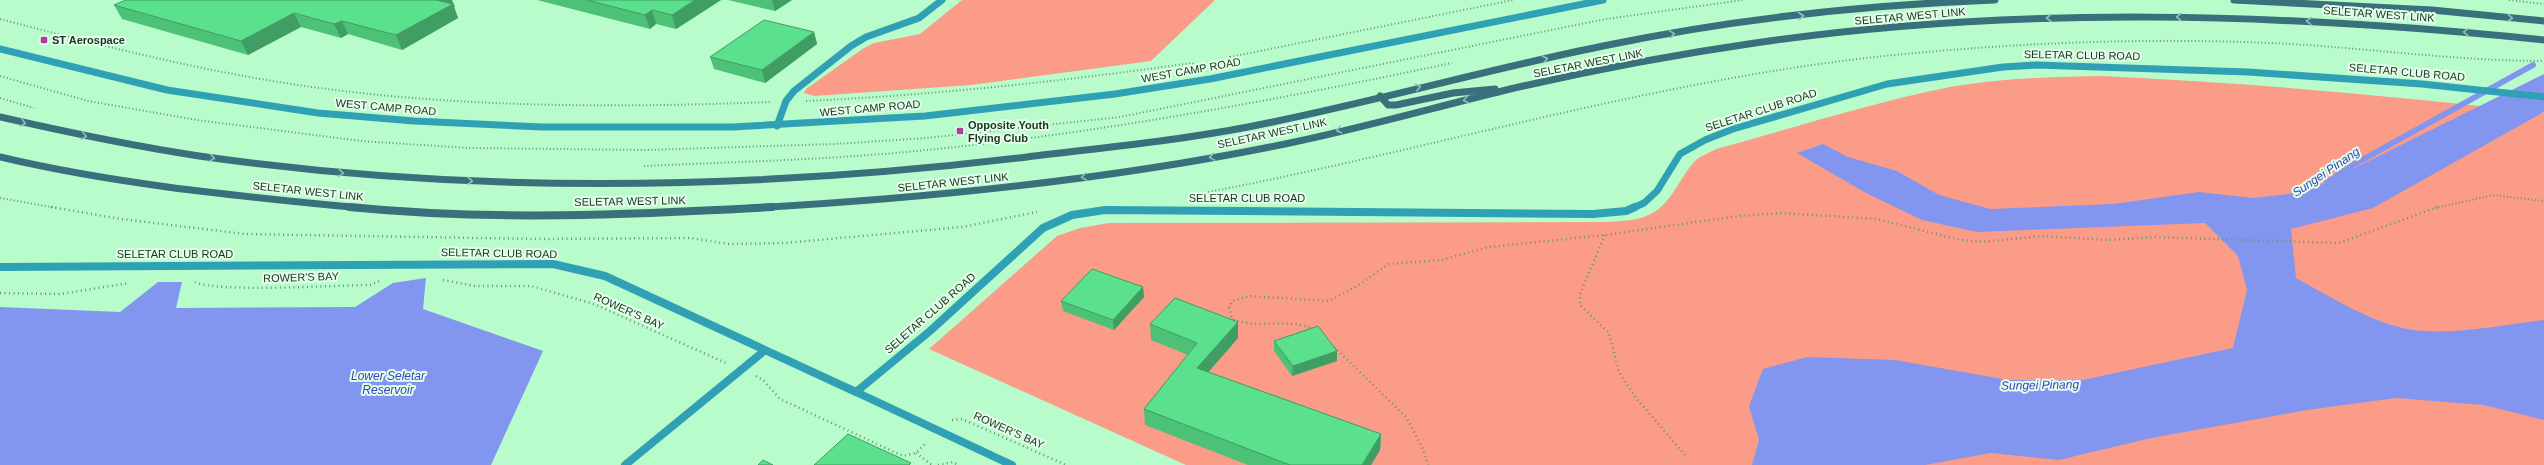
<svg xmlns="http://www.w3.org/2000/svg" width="2544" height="465" font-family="Arial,sans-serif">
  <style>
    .green { fill: #fa9c87 }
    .water { fill: #8396ef }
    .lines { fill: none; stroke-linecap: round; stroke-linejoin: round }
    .stream { stroke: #8396ef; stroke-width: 6 }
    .path-far1 { stroke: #669574; stroke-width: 2; stroke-dasharray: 1 2.5; stroke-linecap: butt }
    .path { stroke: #669574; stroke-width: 2.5; stroke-dasharray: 1 3.5; stroke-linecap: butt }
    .lane { stroke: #30a0b5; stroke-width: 8 }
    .street-far1 { stroke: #30a0b5; stroke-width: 7 }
    .street { stroke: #30a0b5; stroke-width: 8 }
    .secondary-far1 { stroke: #38707c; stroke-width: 7 }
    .secondary { stroke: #38707c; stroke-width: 8 }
    .wall { fill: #4ec179 }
    .shaded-wall { fill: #409d63 }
    .building { fill: #5be08d; stroke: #409d63 }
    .oneway { stroke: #97beb8 }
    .poi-dot { fill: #ac3e9d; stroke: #e4feea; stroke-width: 1.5 }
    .labels { text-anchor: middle; stroke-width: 4; stroke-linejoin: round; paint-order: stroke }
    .street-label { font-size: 11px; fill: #193422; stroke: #e4feea }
    .poi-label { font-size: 11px; font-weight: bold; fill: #193422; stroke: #e4feea; text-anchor: start }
    .water-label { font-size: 12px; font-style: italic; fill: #3a41c1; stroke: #e4feea }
  </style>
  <rect width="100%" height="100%" fill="#b8fccc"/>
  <g class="green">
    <polygon points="962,0 1215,0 1151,61 971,85 814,96 804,93 806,89 864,48 874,43 920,34"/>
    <path d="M2103 76C2251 83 2397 96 2544 113V465H1186L929 349 1057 236 1080 228 1109 223 1607 222C1618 221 1631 221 1641 218 1671 209 1676 182 1695 161 1700 156 1709 153 1716 149 1793 128 1871 103 1950 87 2000 78 2052 77 2103 76Z"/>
  </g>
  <g class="water">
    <path d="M2544 74V112L2373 208 2291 229 2296 278C2325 294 2363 317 2395 326 2436 339 2501 325 2544 320V420L2484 405 2396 398 2307 410 2151 438 2059 460 1991 453 1925 465H1752L1759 440 1749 406 1763 369 1807 357 1895 360 2008 380H2082L2233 348 2247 290 2238 256 2205 223 1977 232 1922 220 1866 193 1797 153 1823 144 1848 157 1897 171 1939 195 1990 209 2113 204 2199 192 2253 198 2306 192Z"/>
    <polygon points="426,278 423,309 543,351 491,465 0,465 0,307 120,312 158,282 182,282 176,308 355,307 393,283"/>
  </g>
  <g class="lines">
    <polyline class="stream" points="2327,183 2353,165 2533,65"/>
    <g class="path-far1">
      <polyline points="2509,0 2544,4"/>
      <path d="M0 19C99 45 197 70 298 85 455 108 613 108 771 102"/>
      <polyline points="1232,60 1230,57 1513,0"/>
      <polyline points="0,76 88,101 197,120 361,141 469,148 646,150 834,144 927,138 1120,117 1606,19 1743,0"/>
      <polyline points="0,98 34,108"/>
      <path d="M806 101C935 95 1064 81 1192 63L1197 66"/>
      <path d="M644 166C731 162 819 160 906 152 1089 135 1272 101 1452 63"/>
      <path d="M1198 194C1438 149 1672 74 1916 53 2034 42 2153 38 2271 43 2362 47 2453 61 2544 61"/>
      <polyline points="0,198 57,208"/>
      <polyline points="2435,208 2494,195 2544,201"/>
    </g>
    <g class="path">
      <polyline points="51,207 121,219 245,234 539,239 690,238 729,244 784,243 962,227 1037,212"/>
      <polyline points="1605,235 1580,294 1580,305 1609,333 1619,372 1636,398 1685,455"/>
      <polyline points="443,280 475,286 531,286 594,304 726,363"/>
      <path d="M195 282C215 293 339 285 370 285L380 281"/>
      <polyline points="0,293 61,294 129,283"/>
      <path d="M1314 329C1287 317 1259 330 1232 319L1229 308 1232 301 1249 296 1329 301 1357 286 1389 264 1441 260 1489 247 1605 235 1738 216 1782 213 1876 219 1961 240 1983 242 2041 236 2108 240 2154 237 2339 243 2438 207"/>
      <polyline points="1334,347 1406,417 1423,449 1428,465"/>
      <polyline points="756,376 763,380 780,399 903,456 916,453 927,442"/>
      <polyline points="952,420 962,419 1066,465"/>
      <polyline points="916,453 932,465"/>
      <polyline points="938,465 953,462 958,465"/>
    </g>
    <g class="lane">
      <polyline points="856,392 1012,465"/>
      <polyline points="625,465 764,351"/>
    </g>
    <g class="street-far1">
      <polyline points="0,49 167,90 318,113 414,121 542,127 733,127 925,116 1115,94 1210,79 1603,0"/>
      <polyline points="777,126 786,101 794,91 851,46 866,37 919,18 942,0"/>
      <polyline points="1633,208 1644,203 1657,191 1680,154 1705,140 1733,129 1887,84 2003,67 2036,65 2248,72 2422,84 2544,97"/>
    </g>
    <polyline class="street" points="0,267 553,264 605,276 856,392 930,331 1043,228 1072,215 1105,210 1593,214 1626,211 1635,207"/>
    <g class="secondary-far1">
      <polyline points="2234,0 2432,10 2544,21"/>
      <polyline points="1380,96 1388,105 1396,105 1453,93 1495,89"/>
      <path d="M0 117C66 132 132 146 199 156 472 195 753 190 1027 157 1100 148 1175 141 1248 127 1367 104 1484 70 1603 46 1732 19 1863 5 1995 0"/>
      <path d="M0 157C118 185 239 196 360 208"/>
      <path d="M753 208C931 198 1110 180 1285 144 1359 129 1432 108 1506 90 1588 71 1672 55 1755 43 2017 5 2282 13 2544 40"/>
    </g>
    <path class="secondary" d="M349 207C490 221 631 215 772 207"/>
  </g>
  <g class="wall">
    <polygon points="537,0 721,0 676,29 656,24 650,29"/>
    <polygon points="728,0 792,0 775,11"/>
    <polygon points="114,5 455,7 454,7 458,18 402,50 348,34 341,38 301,27 248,55 122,19"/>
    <polygon points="814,32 817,44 765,83 714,69 710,57"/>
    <polygon points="1143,287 1144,297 1114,330 1063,311 1061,301"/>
    <polygon points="1150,324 1238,338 1208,372 1381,434 1380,450 1371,465 1248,465 1145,425 1144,409 1188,355 1151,340"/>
    <polygon points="1274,341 1337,361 1292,376 1274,351"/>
  </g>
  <g class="shaded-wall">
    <polygon points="436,0 452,0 455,7 454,7 458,18 402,50 396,35"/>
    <polygon points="695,0 721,0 676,29 672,15"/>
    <polygon points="772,0 792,0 775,11"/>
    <polygon points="652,10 656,24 650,29 645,15"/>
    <polygon points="294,13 301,27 248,55 241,41"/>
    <polygon points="342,21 348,34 341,38 334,24"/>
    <polygon points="814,32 817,44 765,83 762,70"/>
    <polygon points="1143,287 1144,297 1114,330 1113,320"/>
    <polygon points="1238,322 1238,338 1198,384 1197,368"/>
    <polygon points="1337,351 1337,361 1292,376 1293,366"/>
    <polygon points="1381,434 1380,450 1371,465 1362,465"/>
  </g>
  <g class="building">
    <polygon points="126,0 436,0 453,4 396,35 342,21 334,24 294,13 241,41 114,5"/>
    <polygon points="587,0 695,0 672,15 652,10 645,15"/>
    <polygon points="764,20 814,32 762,70 710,57"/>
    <polygon points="1092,269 1143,287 1113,320 1061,301"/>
    <polygon points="1175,298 1238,322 1197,368 1381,434 1362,465 1290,465 1144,409 1197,343 1150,324"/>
    <polygon points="1318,326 1337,351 1293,366 1274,341"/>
    <polygon points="848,434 911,463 909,465 814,465"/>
    <polygon points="763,460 773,465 758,465"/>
  </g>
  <defs><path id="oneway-chevron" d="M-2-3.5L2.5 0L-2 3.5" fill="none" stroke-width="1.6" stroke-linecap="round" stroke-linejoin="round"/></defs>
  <g class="oneway">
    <use href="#oneway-chevron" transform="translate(1801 16) rotate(-6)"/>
    <use href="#oneway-chevron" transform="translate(2179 17) rotate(-179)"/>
    <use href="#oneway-chevron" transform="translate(2049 18) rotate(178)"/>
    <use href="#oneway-chevron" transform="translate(2510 18) rotate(6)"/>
    <use href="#oneway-chevron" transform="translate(2309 21) rotate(-178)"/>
    <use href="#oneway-chevron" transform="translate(2466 32) rotate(-176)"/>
    <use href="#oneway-chevron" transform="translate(1672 34) rotate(-9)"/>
    <use href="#oneway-chevron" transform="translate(1545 59) rotate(-12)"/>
    <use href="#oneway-chevron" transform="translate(1418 87) rotate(-13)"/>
    <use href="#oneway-chevron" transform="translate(1466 100) rotate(167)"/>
    <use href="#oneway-chevron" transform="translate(23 123) rotate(14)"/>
    <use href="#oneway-chevron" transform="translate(1339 130) rotate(167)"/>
    <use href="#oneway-chevron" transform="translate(84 136) rotate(11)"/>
    <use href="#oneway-chevron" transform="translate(1212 157) rotate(171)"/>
    <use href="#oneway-chevron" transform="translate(212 158) rotate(8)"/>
    <use href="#oneway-chevron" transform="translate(341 173) rotate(5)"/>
    <use href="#oneway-chevron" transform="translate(1084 177) rotate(171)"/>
    <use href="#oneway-chevron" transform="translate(470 181) rotate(2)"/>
  </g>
  <g class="poi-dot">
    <rect x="40" y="36" width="8" height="8" rx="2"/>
    <rect x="956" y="127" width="8" height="8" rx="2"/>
  </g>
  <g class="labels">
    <g class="street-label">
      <text transform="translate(2379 14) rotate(4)" y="4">SELETAR WEST LINK</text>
      <text transform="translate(1910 16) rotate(-5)" y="4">SELETAR WEST LINK</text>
      <text transform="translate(2082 55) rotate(1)" y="4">SELETAR CLUB ROAD</text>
      <text transform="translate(1588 63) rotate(-11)" y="4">SELETAR WEST LINK</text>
      <text transform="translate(1191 70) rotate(-10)" y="4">WEST CAMP ROAD</text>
      <text transform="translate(2407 72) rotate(5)" y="4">SELETAR CLUB ROAD</text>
      <text transform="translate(386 107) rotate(5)" y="4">WEST CAMP ROAD</text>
      <text transform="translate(870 108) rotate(-5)" y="4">WEST CAMP ROAD</text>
      <text transform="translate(1761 110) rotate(-18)" y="4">SELETAR CLUB ROAD</text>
      <text transform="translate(1272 133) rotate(-12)" y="4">SELETAR WEST LINK</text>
      <text transform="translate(953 182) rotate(-6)" y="4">SELETAR WEST LINK</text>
      <text transform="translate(308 191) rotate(6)" y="4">SELETAR WEST LINK</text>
      <text x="1247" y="202">SELETAR CLUB ROAD</text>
      <text transform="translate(630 201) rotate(-1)" y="4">SELETAR WEST LINK</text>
      <text transform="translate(499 253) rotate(1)" y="4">SELETAR CLUB ROAD</text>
      <text x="175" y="258">SELETAR CLUB ROAD</text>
      <text transform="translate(301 277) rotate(-2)" y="4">ROWER'S BAY</text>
      <text transform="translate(629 311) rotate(24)" y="4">ROWER'S BAY</text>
      <text transform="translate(930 313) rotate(-41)" y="4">SELETAR CLUB ROAD</text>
      <text transform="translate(1009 430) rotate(24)" y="4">ROWER'S BAY</text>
    </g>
    <g class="poi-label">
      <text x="52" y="44">ST Aerospace</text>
      <text x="968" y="129">Opposite Youth<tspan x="968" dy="13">Flying Club</tspan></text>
    </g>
    <g class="water-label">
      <text transform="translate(2326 172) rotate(-34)" y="4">Sungei Pinang</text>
      <text x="388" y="380">Lower Seletar<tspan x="388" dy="14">Reservoir</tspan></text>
      <text transform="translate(2040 385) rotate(-1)" y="4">Sungei Pinang</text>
    </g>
  </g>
</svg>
